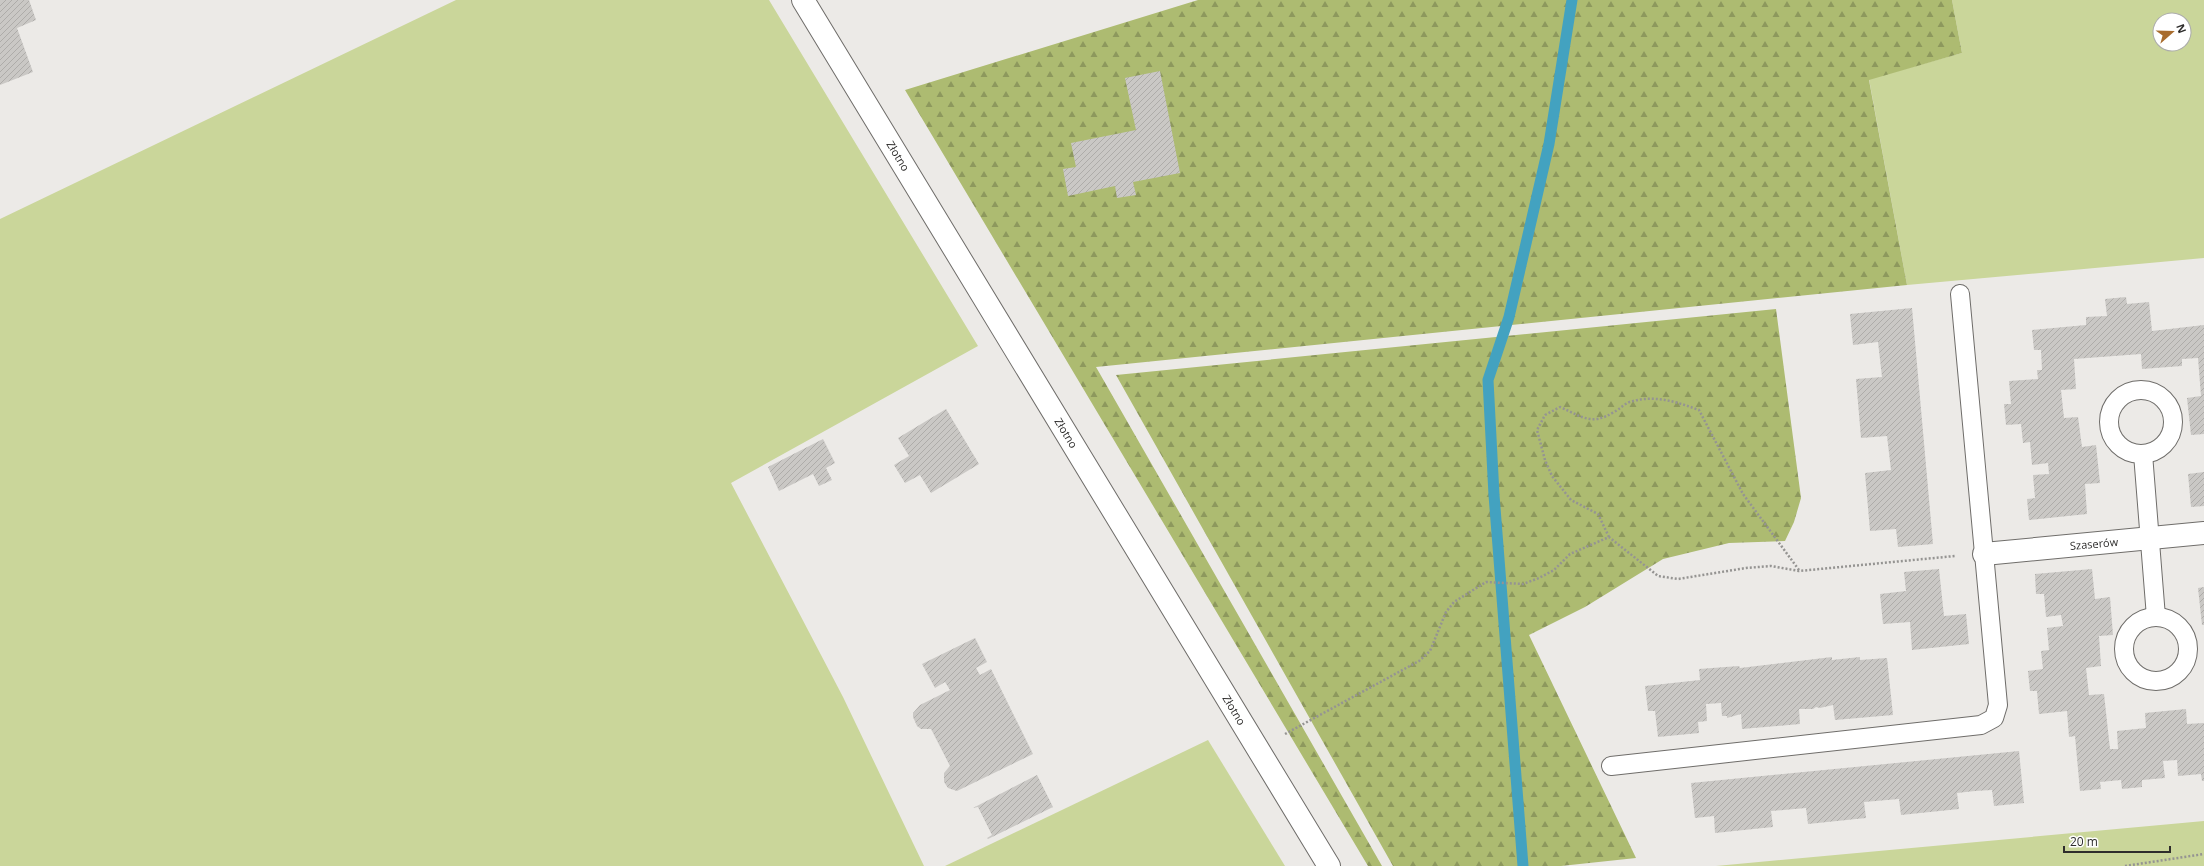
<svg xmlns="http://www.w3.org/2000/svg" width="2204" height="866" font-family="'Open Sans',sans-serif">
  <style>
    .green { fill: #cad69a; fill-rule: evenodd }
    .forest { fill: url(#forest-firs) }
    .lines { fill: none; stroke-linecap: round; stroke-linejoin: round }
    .stream { stroke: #43a2c0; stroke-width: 11 }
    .building { fill: url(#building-hatch) }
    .service-casing { stroke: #6f6d6a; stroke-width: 20 }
    .minor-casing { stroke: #6f6d6a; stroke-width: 24 }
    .tertiary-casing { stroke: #6f6d6a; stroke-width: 24 }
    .path { stroke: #959492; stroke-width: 2.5; stroke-dasharray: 2 2; stroke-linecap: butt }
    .service { stroke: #fff; stroke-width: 18 }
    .minor { stroke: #fff; stroke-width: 22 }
    .tertiary { stroke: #fff; stroke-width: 22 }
    .labels { text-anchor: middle; stroke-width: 3; stroke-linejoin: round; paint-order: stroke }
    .street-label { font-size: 11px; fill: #2e2d2c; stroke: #fff }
  </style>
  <defs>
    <pattern id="forest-firs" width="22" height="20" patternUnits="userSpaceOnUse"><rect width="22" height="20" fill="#adbb71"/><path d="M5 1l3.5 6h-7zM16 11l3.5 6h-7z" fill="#8d985d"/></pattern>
    <pattern id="building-hatch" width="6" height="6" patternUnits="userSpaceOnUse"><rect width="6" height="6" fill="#cac8c5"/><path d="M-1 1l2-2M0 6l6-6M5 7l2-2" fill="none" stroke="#aeaca9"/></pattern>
  </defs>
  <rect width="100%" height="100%" fill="#eceae7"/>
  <g class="green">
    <polygon points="456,0 769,0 978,346 731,483 843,697 924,866 0,866 0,219"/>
    <path d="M1952 0H2204V258L1907 285 1869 79 1962 53ZM2160 20H2184V44H2160Z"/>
    <polygon points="1208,740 1285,866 945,866"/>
    <polygon points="2204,821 2204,866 1716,866"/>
  </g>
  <g class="forest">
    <polygon points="1198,0 1952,0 1962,53 1869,80 1907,285 1096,367 1382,866 1368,866 905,90"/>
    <polygon points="1776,309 1801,498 1794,522 1785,541 1729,543 1663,559 1585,607 1529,635 1636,858 1561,866 1393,866 1116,375"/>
  </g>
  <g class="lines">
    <polyline class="stream" points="1523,866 1494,495 1488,380 1509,317 1549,144 1572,0"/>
  </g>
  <g class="building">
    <polygon points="0,0 29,0 36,20 17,28 33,72 0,85"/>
    <polygon points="1160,71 1180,173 1133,182 1136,195 1117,198 1115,186 1068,196 1063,169 1076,167 1071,143 1136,130 1125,78"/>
    <polygon points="2126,297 2127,304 2149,302 2152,331 2204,325 2204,434 2191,435 2187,398 2201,396 2198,358 2182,359 2182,366 2142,369 2141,354 2074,359 2076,389 2061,390 2064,418 2078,417 2082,447 2096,445 2100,483 2085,484 2087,514 2029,520 2027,499 2035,498 2033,475 2049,474 2048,463 2032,465 2030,442 2023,443 2021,424 2006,425 2004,404 2011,404 2009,381 2038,379 2037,370 2042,370 2041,350 2034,350 2032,330 2086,325 2086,317 2107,316 2105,299"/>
    <polygon points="1912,308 1933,544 1898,547 1896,529 1870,531 1865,473 1891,470 1887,436 1861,438 1856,379 1882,377 1878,342 1853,345 1850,314"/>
    <polygon points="946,409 979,464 931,493 920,475 905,483 894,465 909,456 898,438"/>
    <polygon points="823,439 835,463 826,468 832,480 819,486 813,474 779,491 768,467"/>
    <polygon points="2204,472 2204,506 2191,507 2188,474"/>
    <polygon points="1939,569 1944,616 1966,614 1969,644 1912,650 1910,622 1883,624 1880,594 1906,591 1904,572"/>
    <polygon points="2092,569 2095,599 2110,597 2113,635 2099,636 2101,666 2086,668 2089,695 2104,694 2110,749 2118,749 2117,731 2146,728 2145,713 2186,709 2187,724 2204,723 2204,781 2202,781 2201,774 2178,776 2177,760 2163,761 2165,778 2142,780 2142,787 2122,789 2121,780 2100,782 2101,789 2080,791 2075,736 2069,737 2067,711 2039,714 2037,691 2030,691 2028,671 2043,669 2041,651 2049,650 2047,628 2063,626 2061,615 2046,617 2044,594 2036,594 2035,574"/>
    <polygon points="2204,587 2204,625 2202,625 2198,588"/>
    <polygon points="975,638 987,662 976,668 980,675 991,669 1033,754 957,791 948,788 944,782 944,773 950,766 931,729 921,729 917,726 913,717 913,713 920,705 950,690 945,682 935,688 922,664"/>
    <polygon points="1832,657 1832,660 1860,657 1860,660 1887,658 1893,715 1835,720 1833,705 1820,708 1816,707 1813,709 1799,709 1800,724 1742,729 1741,714 1727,718 1727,716 1722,716 1721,703 1706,704 1707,721 1698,722 1699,733 1658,737 1655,711 1648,711 1645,686 1700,680 1699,669 1739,666 1740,668"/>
    <polygon points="2019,751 2024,803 1994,806 1992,790 1975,791 1957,793 1959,809 1901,815 1899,799 1864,802 1866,818 1808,824 1806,808 1771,811 1773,827 1715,833 1714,816 1695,818 1691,783"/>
    <polygon points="1037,775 1053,807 988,839 987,838 992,835 978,807 973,808"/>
  </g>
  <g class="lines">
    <defs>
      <g id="service">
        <circle cx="2141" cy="422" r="32"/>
        <polyline points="2143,454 2156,617"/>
        <circle cx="2156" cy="649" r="32"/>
        <polyline points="1611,766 1981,725 1994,718 1998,705 1960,294"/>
      </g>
      <polyline id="minor" points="1984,554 2204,533"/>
      <polyline id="tertiary" points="803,0 1329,866"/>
    </defs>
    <use href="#service" class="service-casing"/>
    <use href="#minor" class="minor-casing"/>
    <use href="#tertiary" class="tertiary-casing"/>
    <g class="path">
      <path d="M1609 537 1598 514 1571 500 1552 476 1545 460 1537 430 1545 415 1560 407C1583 417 1591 426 1614 412 1620 409 1626 402 1633 401 1656 395 1677 402 1699 410L1743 494 1799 570"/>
      <polyline points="1285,734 1419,661 1430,651 1446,612 1454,602 1486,582 1523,584 1539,578 1554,570 1570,554 1609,537 1658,576 1678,579 1746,568 1771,566 1799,571 1955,556"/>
      <polyline points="2125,866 2204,854"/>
    </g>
    <use href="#service" class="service"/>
    <use href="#minor" class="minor"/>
    <use href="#tertiary" class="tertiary"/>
  </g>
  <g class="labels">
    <g class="street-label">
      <text transform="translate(898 156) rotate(59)" y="4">Złotno</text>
      <text transform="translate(1066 433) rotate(59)" y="4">Złotno</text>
      <text transform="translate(2094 544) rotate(-5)" y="4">Szaserów</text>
      <text transform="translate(1234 710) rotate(59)" y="4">Złotno</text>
    </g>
  </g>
  <g transform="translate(2172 32) rotate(70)"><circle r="19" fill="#ffffff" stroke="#ababab"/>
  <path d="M0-3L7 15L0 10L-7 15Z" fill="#a86c2e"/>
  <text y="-6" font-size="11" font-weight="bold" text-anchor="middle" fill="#2e2d2c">N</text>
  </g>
  <path d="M2064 846v6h106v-6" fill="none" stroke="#2e2d2c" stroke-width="2"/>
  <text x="2070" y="846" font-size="12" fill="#2e2d2c" stroke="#ffffff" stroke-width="3" paint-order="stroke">20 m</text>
</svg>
